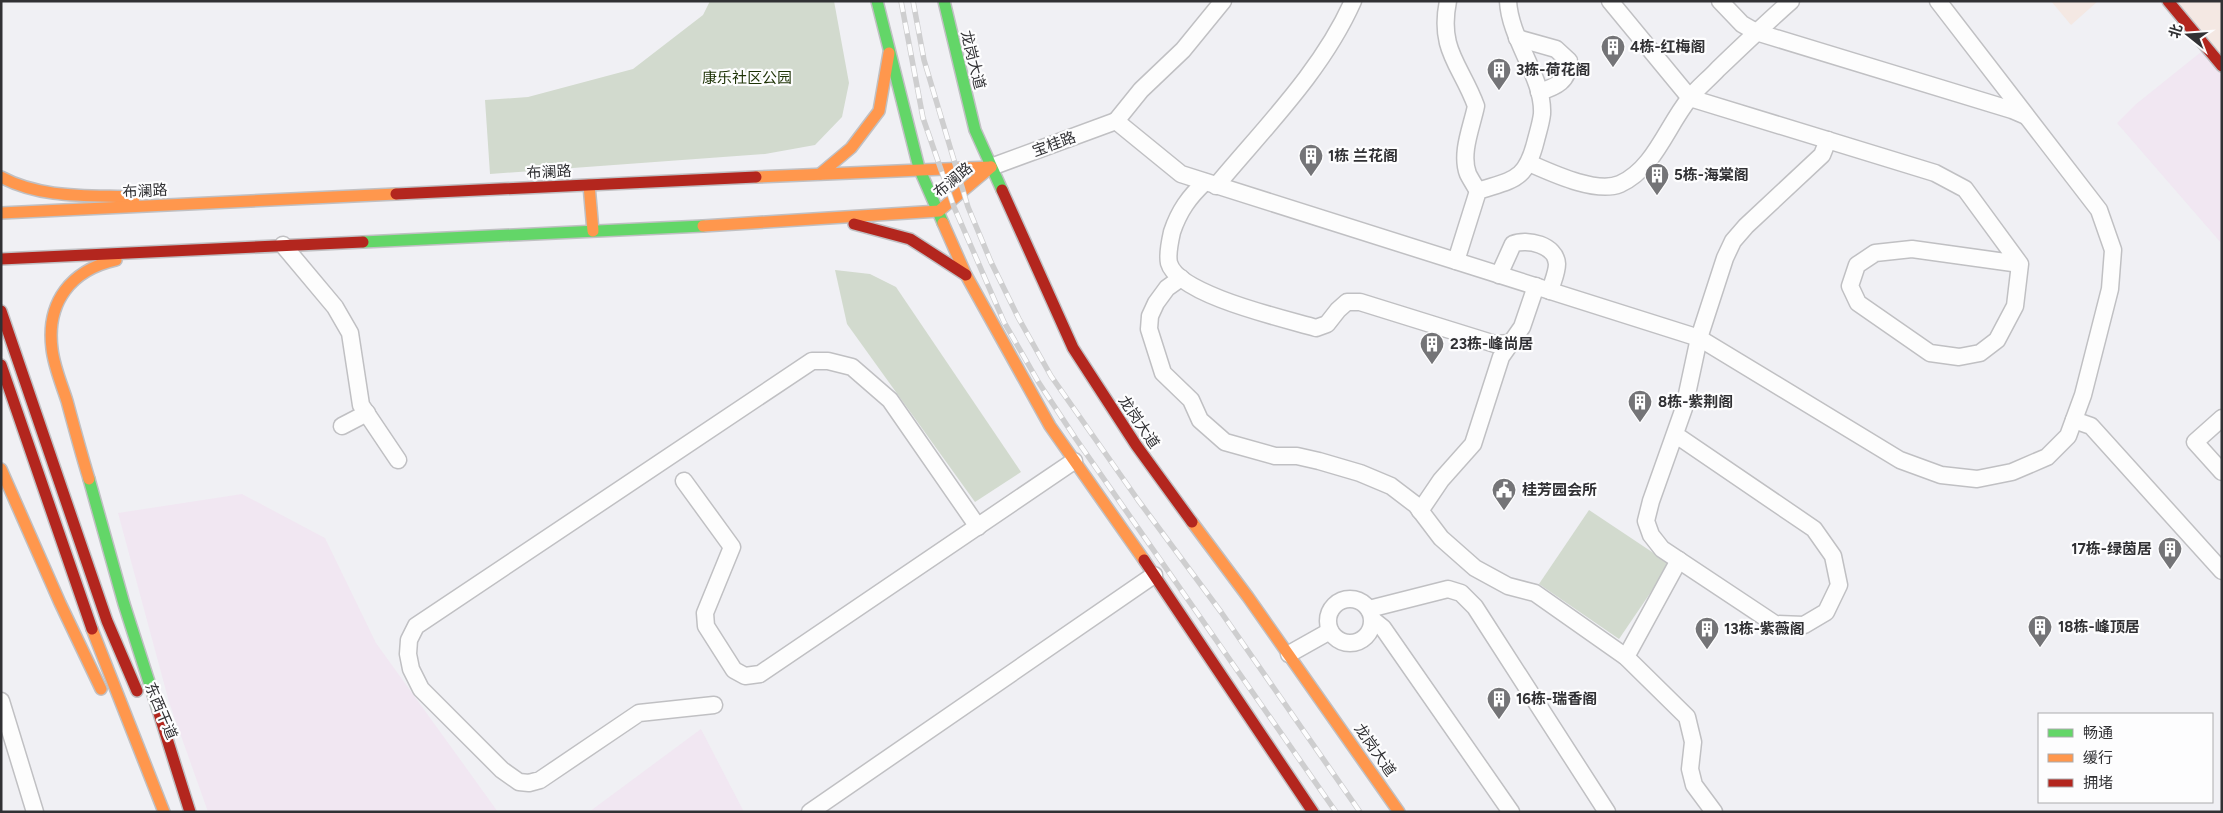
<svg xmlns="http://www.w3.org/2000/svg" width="2223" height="813" font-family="Figtree,'Noto Sans SC',sans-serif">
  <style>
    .commercial { fill: #f4e8e3 }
    .industrial { fill: #f1e7f2 }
    .green { fill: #d2dace }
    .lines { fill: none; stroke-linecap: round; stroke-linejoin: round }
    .street-casing { stroke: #c0c0c3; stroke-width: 19 }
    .fast-casing { stroke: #c0c0c3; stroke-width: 14 }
    .slow-casing { stroke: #c0c0c3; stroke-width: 14 }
    .jam-casing { stroke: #c0c0c3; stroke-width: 14 }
    .street { stroke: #fdfdfd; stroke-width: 16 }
    .fast { stroke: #63d668; stroke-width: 11 }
    .slow { stroke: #ff974d; stroke-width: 11 }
    .jam { stroke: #b3261e; stroke-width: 11 }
    .rail-casing { stroke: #cececf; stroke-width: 5.5 }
    .rail { stroke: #fdfdfe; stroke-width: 4; stroke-dasharray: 11; stroke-linecap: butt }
    .labels { text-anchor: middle; stroke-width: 4.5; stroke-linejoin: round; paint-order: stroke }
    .poi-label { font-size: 15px; font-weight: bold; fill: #313134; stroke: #fdfdfe; text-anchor: start }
    .street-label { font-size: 15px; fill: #313134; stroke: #fdfdfe }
    .park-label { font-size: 15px; fill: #1d3205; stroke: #fdfdfe }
  </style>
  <rect width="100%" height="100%" fill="#f0f0f4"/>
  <g class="commercial">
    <polygon points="2051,1 2098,1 2071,25"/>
    <polygon points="2176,1 2222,1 2222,57"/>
  </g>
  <g class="industrial">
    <polygon points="2211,44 2222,57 2222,244 2117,123 2135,105"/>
    <polygon points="242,494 325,538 376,643 498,812 208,812 169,702 118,513"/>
    <polygon points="701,729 744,812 589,812"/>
  </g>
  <g class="green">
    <polygon points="710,1 834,1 849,83 842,117 815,145 765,154 490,174 485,100 528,97 633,69 703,15"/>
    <polygon points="835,270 870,274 896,287 1021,472 975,502 847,324"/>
    <polygon points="1589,510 1670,564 1619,639 1539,584"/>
  </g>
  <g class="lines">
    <defs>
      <g id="street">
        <path d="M1448 1C1438 50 1461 65 1476 106 1472 126 1460 153 1468 174 1471 180 1475 186 1478 191"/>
        <polyline points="1610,1 1690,98 1935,173 1965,189 2020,264 2015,306 1997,340 1980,353 1959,357 1930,353 1858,303 1850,286 1857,265 1875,253 1912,249 2020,264"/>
        <polyline points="1720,1 1742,24 1756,32 2012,110 2026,116"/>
        <path d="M1517 38 1556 49 1569 61C1569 81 1556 87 1539 92"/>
        <polyline points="1116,121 1181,174 1699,338 1900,460 1941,475 1977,479 2012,472 2047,457 2068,436 2083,395 2110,289 2113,250 2099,210 1938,1"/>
        <polyline points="1116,121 1141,90 1183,50 1223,1"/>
        <path d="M1529 163C1552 173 1596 194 1620 184 1654 169 1667 126 1689 99 1697 88 1709 79 1718 69 1742 46 1766 23 1791 1"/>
        <polyline points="991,167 1116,121"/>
        <path d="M1205 182C1189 197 1179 211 1172 232 1170 241 1167 254 1169 263 1178 295 1286 319 1316 328L1327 324 1338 310 1347 302H1360L1495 344 1510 343"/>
        <path d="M1216 186C1265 127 1322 71 1353 1"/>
        <polyline points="283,245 335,307 350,333 361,405 398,460"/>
        <path d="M1456 261 1478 191C1514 179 1526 181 1536 140 1538 132 1541 123 1542 114 1544 78 1510 40 1508 1"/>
        <path d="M1499 275 1513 244C1527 238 1556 245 1557 264 1557 273 1552 283 1550 291"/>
        <polyline points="1181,278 1167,288 1156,303 1150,316 1149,329 1163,373 1191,400 1200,420 1225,442 1275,456 1297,456 1319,461 1360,473 1391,486 1416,505 1441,538 1475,568 1508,586 1535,593 1626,657 1687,717 1693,742 1690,769 1694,785 1714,812"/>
        <polyline points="2222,418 2195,442 2222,472"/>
        <polyline points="2074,420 2091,426 2222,571"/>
        <polyline points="342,426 367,413"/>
        <polyline points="1676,435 1814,529 1833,556 1839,585 1826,612 1804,625 1775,624 1662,549 1651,535 1646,521 1651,501 1684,408 1699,338 1725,258 1733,241 1746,226 1822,155 1828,140"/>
        <polyline points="684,481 732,547 705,613 706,626 734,670 745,676 760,674 1074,461"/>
        <polyline points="1420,511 1441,480 1473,444 1501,357 1522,327 1536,286"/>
        <circle cx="1350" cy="621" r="22"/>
        <polyline points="1369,609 1448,589 1461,593 1475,607 1607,812"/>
        <polyline points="1373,620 1383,628 1511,812"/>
        <polyline points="1289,654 1330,631"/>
        <polyline points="1626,657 1679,560"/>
        <polyline points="1,701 35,812"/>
        <polyline points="714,705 639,713 540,780 529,783 519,782 502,770 421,689 411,669 408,654 409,640 416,626 812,361 828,361 852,367 890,400 978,527"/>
        <polyline points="810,812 1154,575"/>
      </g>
      <g id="fast">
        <polyline points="877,1 919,168 943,223"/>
        <polyline points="944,1 975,130 1002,190"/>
        <polyline points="363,242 703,226"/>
        <polyline points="89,479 124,604 158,710"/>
      </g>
      <g id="slow">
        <polyline points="820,174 851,148 879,111 889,53"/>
        <path d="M1 177C42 199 90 195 135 197"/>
        <polyline points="756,177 991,167"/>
        <polyline points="589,185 593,231"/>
        <polyline points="1,213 396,194"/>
        <polyline points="943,223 966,275 1050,426 1144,560"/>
        <polyline points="703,226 939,211 991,167"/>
        <polyline points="1,469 60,603 101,689"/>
        <path d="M89 479C81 453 74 427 67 401 62 385 54 367 52 349 46 302 71 270 116 260"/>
        <polyline points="1192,522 1248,597 1399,812"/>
        <polyline points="92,629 164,812"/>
      </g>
      <g id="jam">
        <polyline points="2168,1 2222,66"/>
        <polyline points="1002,190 1073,348 1136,445 1192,522"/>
        <polyline points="396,194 756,177"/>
        <polyline points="854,224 910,239 966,275"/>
        <polyline points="1,259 363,242"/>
        <polyline points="1,311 107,621 137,691"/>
        <polyline points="1,365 92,629"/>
        <polyline points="1144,560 1313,812"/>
        <polyline points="158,710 190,812"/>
      </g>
    </defs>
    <use href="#street" class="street-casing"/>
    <use href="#fast" class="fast-casing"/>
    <use href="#slow" class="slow-casing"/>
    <use href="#jam" class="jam-casing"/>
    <use href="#street" class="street"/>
    <use href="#fast" class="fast"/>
    <use href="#slow" class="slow"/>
    <use href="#jam" class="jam"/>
    <defs>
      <g id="rail">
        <polyline points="901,1 923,118 954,207 1004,322 1039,383 1076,439 1336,812"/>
        <polyline points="913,1 924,60 968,207 991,262 1019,319 1051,376 1138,500 1221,612 1360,812"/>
      </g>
    </defs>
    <use href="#rail" class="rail-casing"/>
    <use href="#rail" class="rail"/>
  </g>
  <defs>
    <symbol id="building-pin" viewBox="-11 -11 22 30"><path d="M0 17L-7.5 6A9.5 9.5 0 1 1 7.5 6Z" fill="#747477" stroke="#fdfdfe"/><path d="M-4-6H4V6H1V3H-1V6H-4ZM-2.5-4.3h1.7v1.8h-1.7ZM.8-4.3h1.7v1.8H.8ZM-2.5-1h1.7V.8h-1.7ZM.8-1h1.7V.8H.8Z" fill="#fff"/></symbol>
    <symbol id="civic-pin" viewBox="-11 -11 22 30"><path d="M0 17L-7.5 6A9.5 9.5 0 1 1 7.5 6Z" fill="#747477" stroke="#fdfdfe"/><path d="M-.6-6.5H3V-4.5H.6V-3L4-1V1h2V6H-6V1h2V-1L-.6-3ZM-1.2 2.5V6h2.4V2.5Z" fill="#fff"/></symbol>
  </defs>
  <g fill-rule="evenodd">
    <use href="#building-pin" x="1599" y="33" width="28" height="38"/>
    <use href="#building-pin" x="1485" y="56" width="28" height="38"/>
    <use href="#building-pin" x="1297" y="142" width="28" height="38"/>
    <use href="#building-pin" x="1643" y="161" width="28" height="38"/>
    <use href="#building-pin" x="1418" y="330" width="28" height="38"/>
    <use href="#building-pin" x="1626" y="388" width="28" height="38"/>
    <use href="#civic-pin" x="1490" y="476" width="28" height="38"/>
    <use href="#building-pin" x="2156" y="535" width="28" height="38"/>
    <use href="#building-pin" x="2026" y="613" width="28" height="38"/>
    <use href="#building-pin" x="1693" y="615" width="28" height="38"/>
    <use href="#building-pin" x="1485" y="685" width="28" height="38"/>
  </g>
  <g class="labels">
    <g class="poi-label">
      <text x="1630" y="52">4栋-红梅阁</text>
      <text x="1516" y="75">3栋-荷花阁</text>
      <text x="1328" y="161">1栋 兰花阁</text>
      <text x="1674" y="180">5栋-海棠阁</text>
      <text x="1450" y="349">23栋-峰尚居</text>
      <text x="1658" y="407">8栋-紫荆阁</text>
      <text x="1522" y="495">桂芳园会所</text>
      <text x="2152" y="554" text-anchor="end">17栋-绿茵居</text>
      <text x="2058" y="632">18栋-峰顶居</text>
      <text x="1724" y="634">13栋-紫薇阁</text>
      <text x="1516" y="704">16栋-瑞香阁</text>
    </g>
    <g class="street-label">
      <text transform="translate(973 60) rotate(76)" y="5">龙岗大道</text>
      <text transform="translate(1054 144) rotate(-20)" y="5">宝桂路</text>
      <text transform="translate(549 172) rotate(-3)" y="5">布澜路</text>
      <text transform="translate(953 180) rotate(-40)" y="5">布澜路</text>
      <text transform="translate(145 191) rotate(-3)" y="5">布澜路</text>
      <text transform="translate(1139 422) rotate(56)" y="5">龙岗大道</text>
      <text transform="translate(161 711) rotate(67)" y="5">东西干道</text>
      <text transform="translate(1375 750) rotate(55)" y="5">龙岗大道</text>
    </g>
    <g class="park-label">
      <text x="747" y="83">康乐社区公园</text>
    </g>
  </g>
  <rect width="2223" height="813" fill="none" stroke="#313134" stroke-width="5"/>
  <rect x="2038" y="713" width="175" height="90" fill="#fdfdfe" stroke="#ababad"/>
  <rect x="2048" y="729" width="25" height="8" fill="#63d668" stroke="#ababad"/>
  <text x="2083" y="738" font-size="15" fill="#313134">畅通</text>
  <rect x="2048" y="754" width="25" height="8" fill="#ff974d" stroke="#ababad"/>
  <text x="2083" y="763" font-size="15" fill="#313134">缓行</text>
  <rect x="2048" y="779" width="25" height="8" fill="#b3261e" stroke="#ababad"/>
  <text x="2083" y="788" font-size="15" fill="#313134">拥堵</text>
  <g transform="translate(2188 35) rotate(287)" stroke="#fdfdfe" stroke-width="4" paint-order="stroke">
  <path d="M0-4L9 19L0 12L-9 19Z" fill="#313134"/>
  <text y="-8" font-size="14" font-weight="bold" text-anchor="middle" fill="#313134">北</text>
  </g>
</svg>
